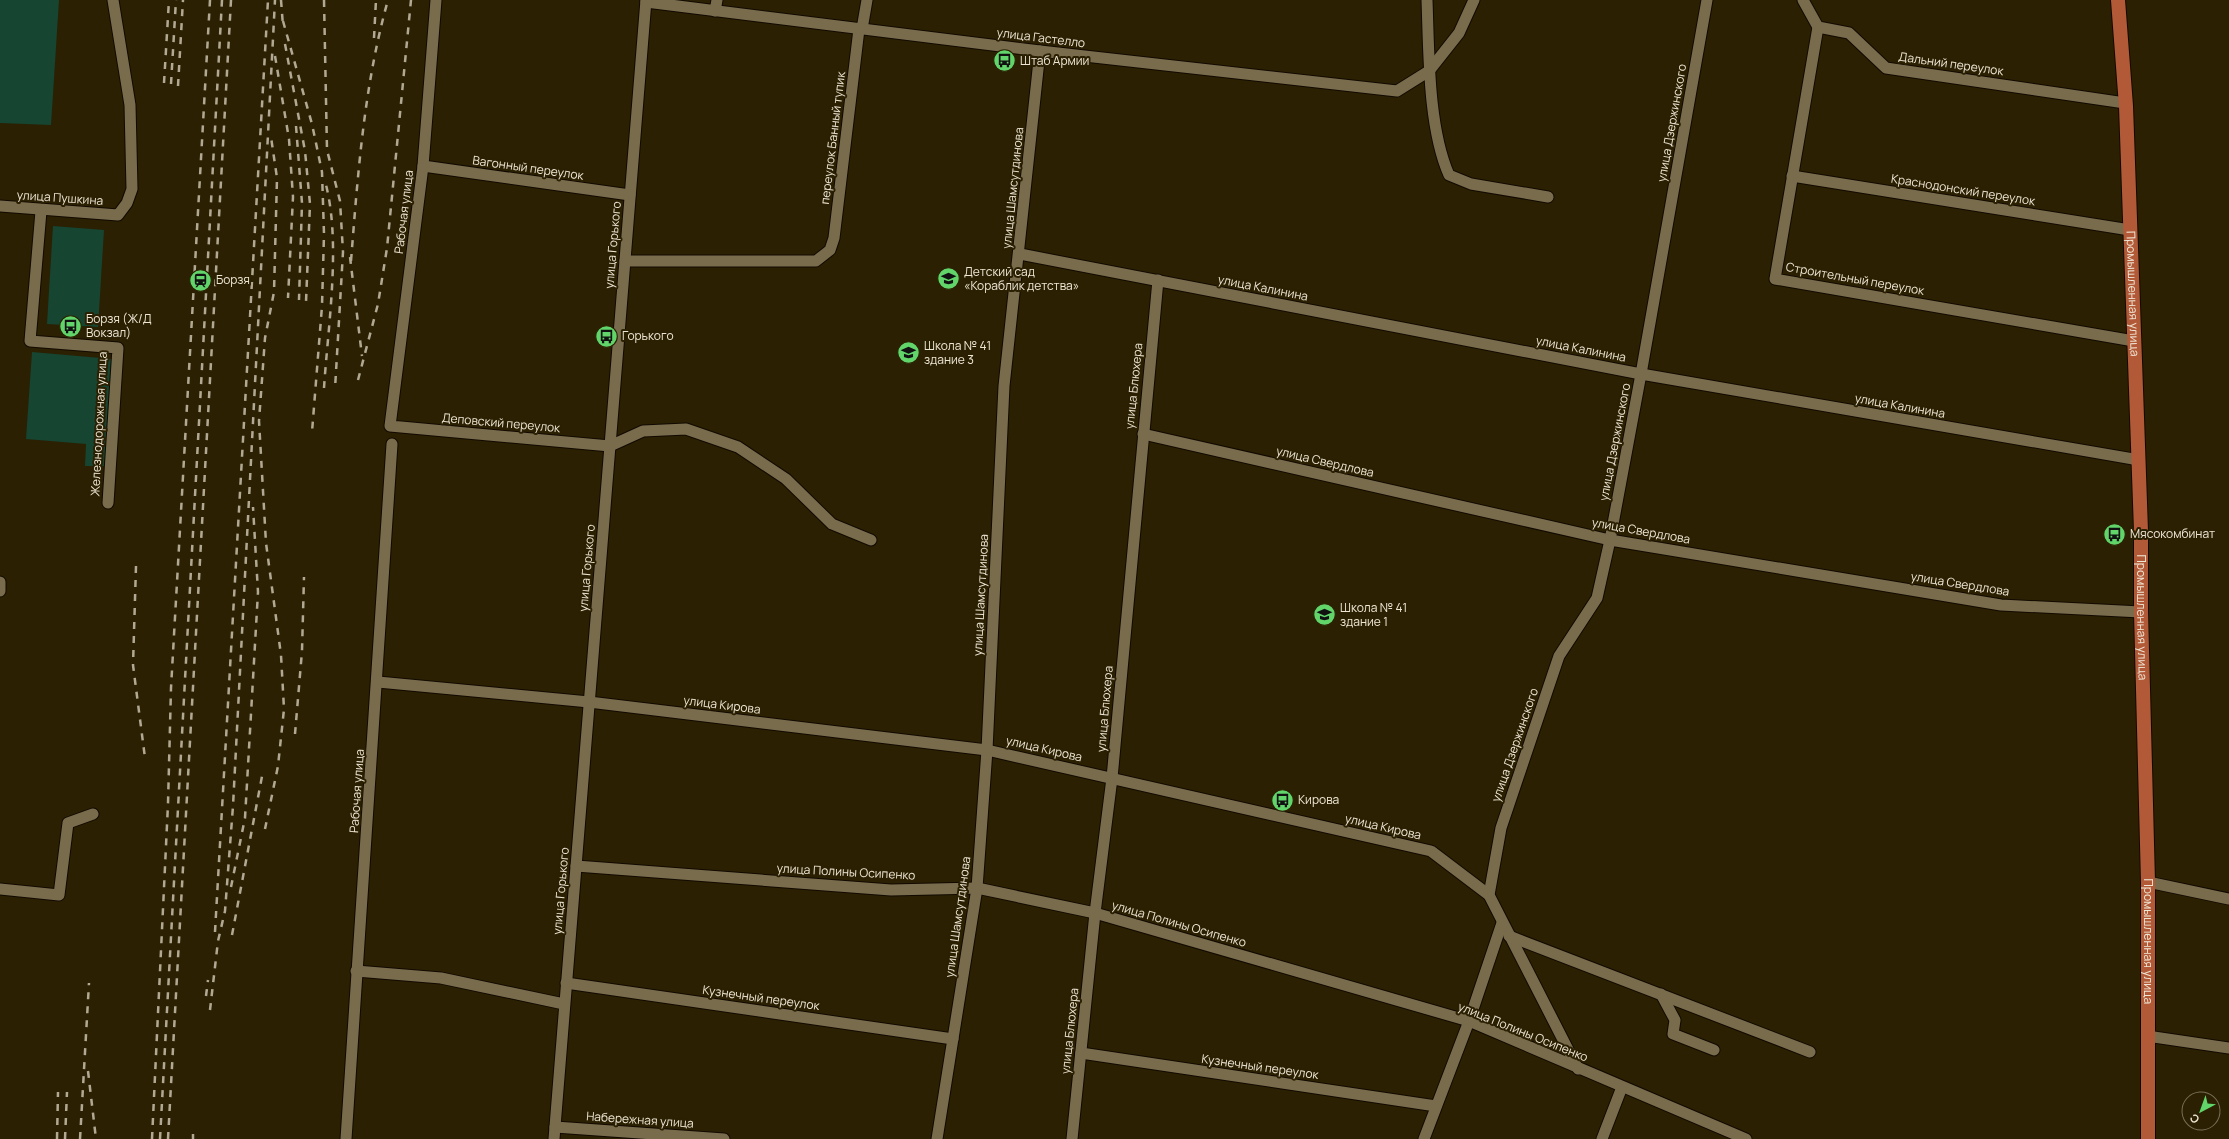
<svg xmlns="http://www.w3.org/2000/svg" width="2229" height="1139" font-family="Manrope,sans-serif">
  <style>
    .green { fill: #164531 }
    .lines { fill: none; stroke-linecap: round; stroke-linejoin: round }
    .minor-casing { stroke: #120a00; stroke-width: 13 }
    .major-casing { stroke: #120a00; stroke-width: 16 }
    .minor { stroke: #796c4d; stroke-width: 11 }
    .major { stroke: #b25a38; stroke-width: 14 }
    .rail { stroke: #b2a994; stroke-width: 2.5; stroke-dasharray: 7 7; stroke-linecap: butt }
    .labels { text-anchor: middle; stroke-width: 4; stroke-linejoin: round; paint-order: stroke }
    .street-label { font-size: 12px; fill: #eee6d5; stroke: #2b2002 }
    .poi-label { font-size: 12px; fill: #eee6d5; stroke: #2b2002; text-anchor: start }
  </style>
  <rect width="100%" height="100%" fill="#2b2002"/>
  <g class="green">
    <polygon points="0,0 59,0 51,125 0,123"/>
    <polygon points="53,226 104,230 98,327 47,324"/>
    <polygon points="32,352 112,359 105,466 85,466 86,444 26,439"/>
  </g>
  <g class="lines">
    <defs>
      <g id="minor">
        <polyline points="436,0 423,166 390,426 610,446 643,431 686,429 738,447 786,479 832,524 871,540"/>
        <path d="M1427 0C1429 53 1428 127 1449 175L1471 184 1548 197"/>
        <polyline points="1803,0 1818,27 1849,33 1886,68 2125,103"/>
        <polyline points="646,2 1040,51 1397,91 1429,71 1459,33 1474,0"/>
        <polyline points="715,11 717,0"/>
        <polyline points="1818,27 1775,279 2134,341"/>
        <polyline points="862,29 867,0"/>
        <polyline points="423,166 630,195"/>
        <polyline points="1792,176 2130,230"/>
        <polyline points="0,206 118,215 127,203 132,189 130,105 113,0"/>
        <polyline points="41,211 30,341 118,348 108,503"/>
        <polyline points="1020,254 1641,374 2139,460"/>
        <polyline points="625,261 816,261 830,250 834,238 859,29"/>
        <polyline points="1143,434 1610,540 2001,605 2141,612"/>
        <polyline points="0,582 0,591"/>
        <polyline points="378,682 589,702 987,750 1431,851 1489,895 1578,1069"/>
        <polyline points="576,866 891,890 977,888 1095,913 1469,1021 1746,1139"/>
        <polyline points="2148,882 2229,899"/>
        <polyline points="0,889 59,895 68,823 93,814"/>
        <polyline points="1489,895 1501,828 1559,656 1597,598 1610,540 1641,374 1707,0"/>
        <polyline points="1509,936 1810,1052"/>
        <polyline points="356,971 441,978 564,1004"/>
        <polyline points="566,983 953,1039"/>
        <polyline points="1661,994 1675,1020 1673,1034 1714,1050"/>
        <polyline points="2147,1036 2229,1048"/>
        <polyline points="1081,1053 1436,1106"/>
        <polyline points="555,1127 724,1139"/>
        <polyline points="346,1139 392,444"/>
        <polyline points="554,1139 646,0"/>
        <polyline points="937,1139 977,888 987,750 1004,386 1040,51"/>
        <polyline points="1072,1139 1095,913 1112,778 1158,280"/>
        <polyline points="1424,1139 1469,1021 1502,923"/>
        <polyline points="1602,1139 1622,1087"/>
      </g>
      <g id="major">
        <path id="s1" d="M2118 0 2126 106 2141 531V612L2148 882V1139"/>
      </g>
    </defs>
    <use href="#minor" class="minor-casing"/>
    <use href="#major" class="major-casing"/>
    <use href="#minor" class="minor"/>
    <use href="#major" class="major"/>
    <g class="rail">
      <polyline points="281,0 283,26"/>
      <polyline points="324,0 327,150 340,201 343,252 335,389"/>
      <polyline points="283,21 312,124 322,172 324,234 322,306 312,432"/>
      <polyline points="374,38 376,0"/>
      <polyline points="285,44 305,151 310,204 306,302"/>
      <polyline points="275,56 289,139 293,197 288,298"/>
      <polyline points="164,83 169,0"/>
      <polyline points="171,84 176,0"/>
      <polyline points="178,86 183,0"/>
      <polyline points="296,126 302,203 299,300"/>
      <polyline points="350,257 362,356"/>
      <path d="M351 261C358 173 364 85 388 0"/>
      <polyline points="358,380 378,304 387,248 411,0"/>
      <path d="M324 388C328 326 341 244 326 185"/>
      <polyline points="136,566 133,665 145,758"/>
      <polyline points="295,734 302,651 304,577"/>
      <polyline points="265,829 278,766 284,709 281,655 266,543 259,421 265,338 274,292 277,178 271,137"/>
      <polyline points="231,887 245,818 258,592 253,507"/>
      <polyline points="215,932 268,0"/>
      <polyline points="232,935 263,771"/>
      <polyline points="206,996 208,980"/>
      <polyline points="210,1010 218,941 225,911 233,806 275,0"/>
      <polyline points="88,1071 96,1139"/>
      <polyline points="57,1139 58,1092"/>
      <polyline points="65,1139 67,1092"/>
      <polyline points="80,1139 89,983"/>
      <polyline points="152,1139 168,804 171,688 210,0"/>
      <polyline points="160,1139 222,0"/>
      <polyline points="168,1139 231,0"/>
      <polyline points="193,1139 193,1134"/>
    </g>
  </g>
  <defs>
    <symbol id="bus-disc" viewBox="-11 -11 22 22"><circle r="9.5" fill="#61d46a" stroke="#2b2002"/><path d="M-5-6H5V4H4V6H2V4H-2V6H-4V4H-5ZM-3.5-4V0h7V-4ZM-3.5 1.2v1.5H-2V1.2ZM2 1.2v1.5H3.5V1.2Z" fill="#111"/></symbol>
    <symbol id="school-disc" viewBox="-11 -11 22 22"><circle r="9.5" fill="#61d46a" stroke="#2b2002"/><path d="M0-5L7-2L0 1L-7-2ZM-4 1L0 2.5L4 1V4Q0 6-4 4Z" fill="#111"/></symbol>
    <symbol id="station-disc" viewBox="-11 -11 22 22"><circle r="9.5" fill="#61d46a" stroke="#2b2002"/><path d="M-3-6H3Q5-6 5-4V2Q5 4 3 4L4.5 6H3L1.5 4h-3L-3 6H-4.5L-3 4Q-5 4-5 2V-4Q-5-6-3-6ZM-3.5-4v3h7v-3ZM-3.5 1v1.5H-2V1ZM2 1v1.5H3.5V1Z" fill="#111"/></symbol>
  </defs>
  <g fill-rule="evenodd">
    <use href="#bus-disc" x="992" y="48" width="25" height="25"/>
    <use href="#school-disc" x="936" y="266" width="25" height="25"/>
    <use href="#station-disc" x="188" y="268" width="25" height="25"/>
    <use href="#bus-disc" x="58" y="314" width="25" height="25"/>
    <use href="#bus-disc" x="594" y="324" width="25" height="25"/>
    <use href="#school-disc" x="896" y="340" width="25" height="25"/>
    <use href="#bus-disc" x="2102" y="522" width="25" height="25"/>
    <use href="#school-disc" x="1312" y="602" width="25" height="25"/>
    <use href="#bus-disc" x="1270" y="788" width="25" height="25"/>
  </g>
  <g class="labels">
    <g class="street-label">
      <text transform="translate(1041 38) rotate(7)" y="4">улица Гастелло</text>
      <text transform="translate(1951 64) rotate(8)" y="4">Дальний переулок</text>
      <text transform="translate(1672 123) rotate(-80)" y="4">улица Дзержинского</text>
      <text transform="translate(833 138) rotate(-83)" y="4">переулок Банный тупик</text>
      <text transform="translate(528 168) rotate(8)" y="4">Вагонный переулок</text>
      <text transform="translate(1013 188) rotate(-84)" y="4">улица Шамсутдинова</text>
      <text transform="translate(1963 190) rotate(9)" y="4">Краснодонский переулок</text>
      <text transform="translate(60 198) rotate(4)" y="4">улица Пушкина</text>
      <text transform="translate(404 212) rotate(-83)" y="4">Рабочая улица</text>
      <text transform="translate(613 245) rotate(-85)" y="4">улица Горького</text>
      <text transform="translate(1855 279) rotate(10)" y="4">Строительный переулок</text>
      <text transform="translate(1263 288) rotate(11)" y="4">улица Калинина</text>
      <text dy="4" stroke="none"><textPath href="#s1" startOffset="294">Промышленная улица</textPath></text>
      <text transform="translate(1581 349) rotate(11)" y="4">улица Калинина</text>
      <text transform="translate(1134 386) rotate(-84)" y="4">улица Блюхера</text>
      <text transform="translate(1900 406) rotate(10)" y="4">улица Калинина</text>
      <text transform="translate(501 423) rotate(5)" y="4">Деповский переулок</text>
      <text transform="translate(99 424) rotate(-87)" y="4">Железнодорожная улица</text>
      <text transform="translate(1615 442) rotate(-79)" y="4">улица Дзержинского</text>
      <text transform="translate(1325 462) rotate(13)" y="4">улица Свердлова</text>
      <text transform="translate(1641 531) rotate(10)" y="4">улица Свердлова</text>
      <text transform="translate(587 568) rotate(-85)" y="4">улица Горького</text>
      <text transform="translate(1960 584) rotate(9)" y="4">улица Свердлова</text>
      <text transform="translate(981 595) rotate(-87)" y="4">улица Шамсутдинова</text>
      <text dy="4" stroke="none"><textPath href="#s1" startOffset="618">Промышленная улица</textPath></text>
      <text transform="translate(722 705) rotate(7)" y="4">улица Кирова</text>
      <text transform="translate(1105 709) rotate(-85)" y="4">улица Блюхера</text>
      <text transform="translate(1515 745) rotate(-71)" y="4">улица Дзержинского</text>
      <text transform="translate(1044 749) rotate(13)" y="4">улица Кирова</text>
      <text transform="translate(357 791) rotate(-86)" y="4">Рабочая улица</text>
      <text transform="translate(1383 827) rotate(13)" y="4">улица Кирова</text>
      <text transform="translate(846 872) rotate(3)" y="4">улица Полины Осипенко</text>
      <text transform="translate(561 891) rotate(-85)" y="4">улица Горького</text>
      <text transform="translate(958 917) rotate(-82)" y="4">улица Шамсутдинова</text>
      <text transform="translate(1179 924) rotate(16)" y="4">улица Полины Осипенко</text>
      <text dy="4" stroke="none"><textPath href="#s1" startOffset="942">Промышленная улица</textPath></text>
      <text transform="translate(761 998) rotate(8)" y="4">Кузнечный переулок</text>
      <text transform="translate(1070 1031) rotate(-84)" y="4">улица Блюхера</text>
      <text transform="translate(1523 1032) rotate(22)" y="4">улица Полины Осипенко</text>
      <text transform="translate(1260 1067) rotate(8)" y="4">Кузнечный переулок</text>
      <text transform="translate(640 1120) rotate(4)" y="4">Набережная улица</text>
    </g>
    <g class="poi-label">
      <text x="1020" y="65">Штаб Армии</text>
      <text x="964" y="276">Детский сад<tspan x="964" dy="14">«Кораблик детства»</tspan></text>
      <text x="216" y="284">Борзя</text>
      <text x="86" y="323">Борзя (Ж/Д<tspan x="86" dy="14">Вокзал)</tspan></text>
      <text x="622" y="340">Горького</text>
      <text x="924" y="350">Школа № 41<tspan x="924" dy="14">здание 3</tspan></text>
      <text x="2130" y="538">Мясокомбинат</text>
      <text x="1340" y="612">Школа № 41<tspan x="1340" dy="14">здание 1</tspan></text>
      <text x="1298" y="804">Кирова</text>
    </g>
  </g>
  <g transform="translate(2201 1111) rotate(221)"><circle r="19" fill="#2b2002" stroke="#796f56"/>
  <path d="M0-3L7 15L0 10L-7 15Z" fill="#61d46a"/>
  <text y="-6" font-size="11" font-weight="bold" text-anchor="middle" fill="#eee6d5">С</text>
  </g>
</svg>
